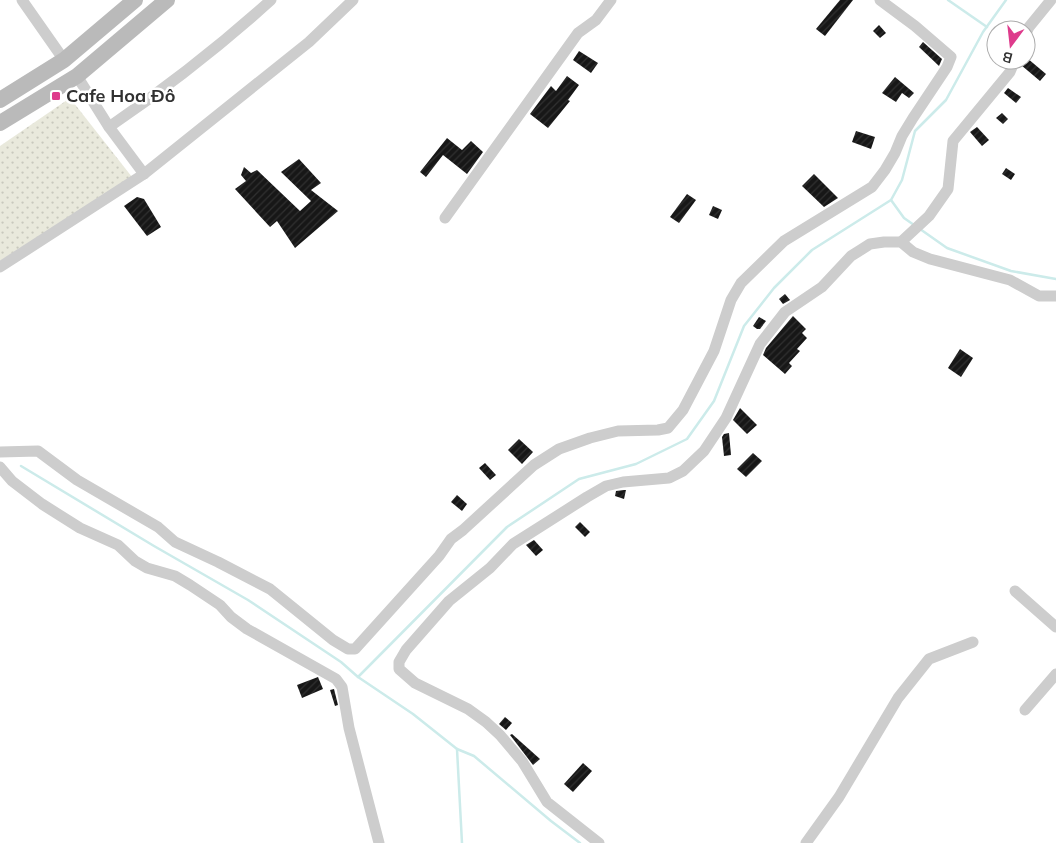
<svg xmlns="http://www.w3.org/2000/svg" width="1056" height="843" font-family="Mulish,sans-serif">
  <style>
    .grass { fill: url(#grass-dots) }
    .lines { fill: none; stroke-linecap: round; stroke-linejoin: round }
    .stream { stroke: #ccebea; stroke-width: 2.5 }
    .building { fill: url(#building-hatch) }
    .minor { stroke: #cdcdcd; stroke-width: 11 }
    .secondary { stroke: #bababa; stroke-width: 16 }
    .poi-dot { fill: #de3b8c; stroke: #fff; stroke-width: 2 }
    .labels { text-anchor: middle; stroke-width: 5; stroke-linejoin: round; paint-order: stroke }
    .poi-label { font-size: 18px; font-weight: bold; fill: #303030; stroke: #fff; text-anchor: start }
  </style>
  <defs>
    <pattern id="grass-dots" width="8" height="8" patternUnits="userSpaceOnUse" patternTransform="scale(1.25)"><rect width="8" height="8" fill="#e9e9dc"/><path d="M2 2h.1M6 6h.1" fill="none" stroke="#c8c8bd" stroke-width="1.8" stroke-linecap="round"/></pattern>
    <pattern id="building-hatch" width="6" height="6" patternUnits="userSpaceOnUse" patternTransform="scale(1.25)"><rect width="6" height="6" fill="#171717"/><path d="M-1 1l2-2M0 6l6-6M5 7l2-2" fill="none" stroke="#303030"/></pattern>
  </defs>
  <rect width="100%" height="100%" fill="#fff"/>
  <polygon class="grass" points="70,98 132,177 0,261 0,146"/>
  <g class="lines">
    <g class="stream">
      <polyline points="948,0 987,27"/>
      <polyline points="891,200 904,218 914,225"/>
      <polyline points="920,229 947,248 1011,271 1056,279"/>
      <polyline points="21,466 154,546 248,600 341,662 358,677"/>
      <polyline points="457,749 462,843"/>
      <polyline points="580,843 551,821 474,756 457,749 413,714 358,677 507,527 579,479 636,464 687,439 714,401 744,326 774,288 812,250 891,200 902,180 915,131 946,100 983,32 1006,0"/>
    </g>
  </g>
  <g class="building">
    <polygon points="840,0 853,0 825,36 816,29"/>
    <polygon points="879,25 886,33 880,38 873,31"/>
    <polygon points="923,42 942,59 939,66 919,47"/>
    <polygon points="579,51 598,63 591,73 573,60"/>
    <polygon points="1027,58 1046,74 1040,81 1021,65"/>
    <polygon points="567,76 579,85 568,100 570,101 548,128 530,114 551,86 556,91"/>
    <polygon points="895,77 914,93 909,98 902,93 896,102 882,93"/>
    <polygon points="1008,88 1021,97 1016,103 1004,93"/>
    <polygon points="1002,113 1008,119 1003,124 996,118"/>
    <polygon points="977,127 989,140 982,146 970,132"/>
    <polygon points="856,131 875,137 871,149 852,142"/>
    <polygon points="447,138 462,150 471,141 483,152 467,174 443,155 426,177 420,172"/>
    <polygon points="299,159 321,183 311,190 338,211 295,248 277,221 270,227 235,189 246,181 241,175 244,167 251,173 257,170 300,211 311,201 281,172"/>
    <polygon points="1006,168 1015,174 1011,180 1002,174"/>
    <polygon points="814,174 838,198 824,207 802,186"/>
    <polygon points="687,194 696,200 679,223 670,217"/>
    <polygon points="137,197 144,199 161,227 147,236 124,206"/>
    <polygon points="713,206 722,210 718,219 709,215"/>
    <polygon points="785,294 790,300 783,304 779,299"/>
    <polygon points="793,316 806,329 802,333 807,338 797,349 800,351 789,363 792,366 785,374 763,355 766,348"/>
    <polygon points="759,317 766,321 760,329 757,329 753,326"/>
    <polygon points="960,349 973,358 961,377 948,368"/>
    <polygon points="740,408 757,425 747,434 733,420"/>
    <polygon points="729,433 731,455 724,456 722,437 724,434"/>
    <polygon points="519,439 533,452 522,464 508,450"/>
    <polygon points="753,453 762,461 746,477 737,469"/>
    <polygon points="485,463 496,475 490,480 479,468"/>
    <polygon points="624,490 626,490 624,499 615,496 616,491"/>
    <polygon points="457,495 467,504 462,511 451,502"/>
    <polygon points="580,522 590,532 585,537 575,527"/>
    <polygon points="534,540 543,550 536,556 526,545"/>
    <polygon points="318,677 323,689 302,698 297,685"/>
    <polygon points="334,689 338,705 335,706 330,690"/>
    <polygon points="505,717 512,723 506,730 499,724"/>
    <polygon points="512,734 540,759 533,765 510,735"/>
    <polygon points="583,763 592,771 573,792 564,784"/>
  </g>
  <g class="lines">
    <g class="minor">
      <polyline points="22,0 64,60"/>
      <polyline points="1026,33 1029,27 1051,0"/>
      <polyline points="77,76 109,127 144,174"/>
      <path d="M109 127C166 88 220 46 271 0"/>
      <polyline points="445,218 578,33 596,20 611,0"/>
      <polyline points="901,242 929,216 948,189 953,141 1010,72 1015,60"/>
      <polyline points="0,267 144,174 309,42 353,0"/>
      <polyline points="0,452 38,451 77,480 158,527 175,542 218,562 270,589 333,640 348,649 355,649 439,556 451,539 463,530 534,465 559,449 590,438 618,431 658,430 668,428 683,410 714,351 731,300 741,283 784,241 872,187 885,170 895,153 902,136 913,118 947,67 951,57 915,26 880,0"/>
      <polyline points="0,467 12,481 42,504 80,528 118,545 135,561 147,568 175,576 190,585 220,605 231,617 247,629 336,679 342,687 349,728 379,843"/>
      <polyline points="1015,591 1056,627"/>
      <polyline points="1025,710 1056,674"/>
      <polyline points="599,843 547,802 522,761 500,735 486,722 468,709 415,683 399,669 399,662 406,650 449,601 490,568 513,544 587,497 606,486 623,482 669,478 683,471 704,451 726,418 760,344 785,312 822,287 851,256 859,251 870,244 884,242 901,242 913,252 930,259 1010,280 1039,296 1056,296"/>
      <polyline points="806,843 839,797 898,698 929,659 973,642"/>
    </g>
    <g class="secondary">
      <polyline points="0,100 64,60 135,0"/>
      <polyline points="0,123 77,76 167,0"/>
    </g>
  </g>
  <rect class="poi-dot" x="51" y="91" width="10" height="10" rx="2.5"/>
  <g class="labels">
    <g class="poi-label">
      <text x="66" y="102">Cafe Hoa Đô</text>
    </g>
  </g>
  <g transform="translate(1011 45) rotate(195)"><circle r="24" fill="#ffffff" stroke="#acacac"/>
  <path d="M0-4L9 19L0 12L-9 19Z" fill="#de3b8c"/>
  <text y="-8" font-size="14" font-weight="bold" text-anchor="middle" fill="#303030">B</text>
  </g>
</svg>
